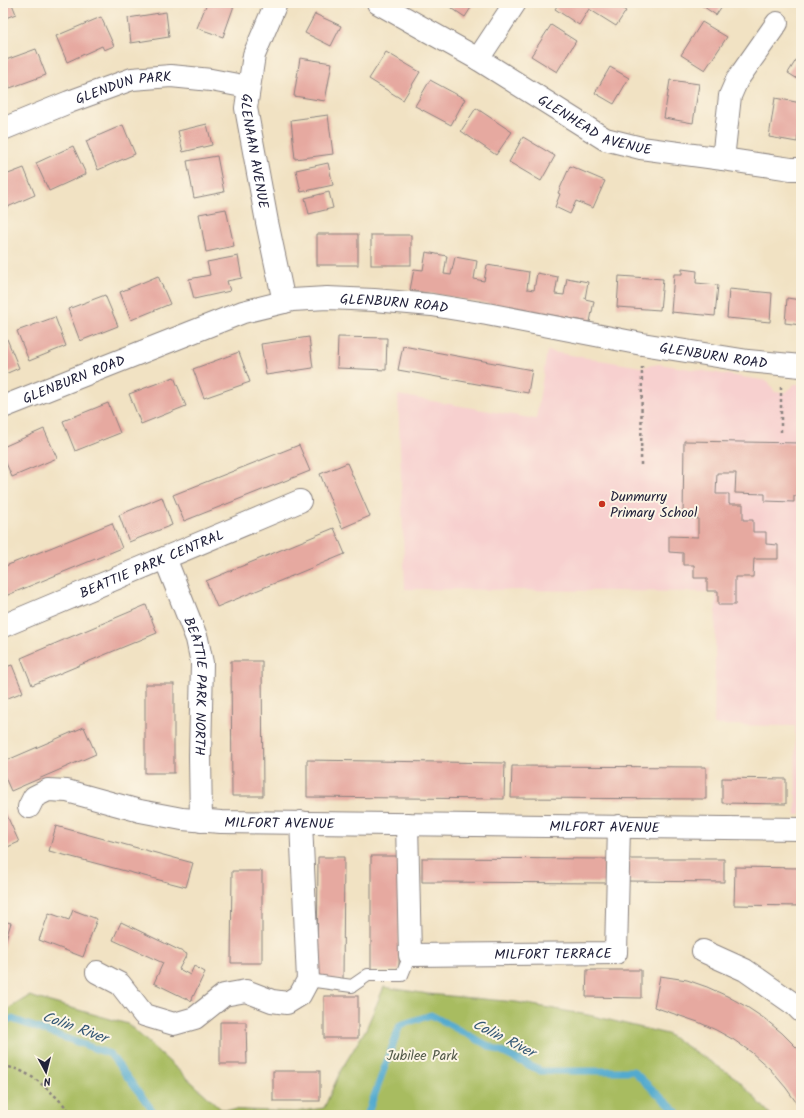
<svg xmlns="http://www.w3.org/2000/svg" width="804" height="1118" font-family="Kalam,sans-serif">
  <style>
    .built { fill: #f7d0cf }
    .green { fill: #a8bc60; stroke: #656f4e }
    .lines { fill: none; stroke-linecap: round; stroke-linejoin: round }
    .stream { stroke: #52aacf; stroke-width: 7 }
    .building { fill: #e6a9a0 }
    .service-casing { stroke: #8a827f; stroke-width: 14 }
    .minor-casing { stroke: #8a827f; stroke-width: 24 }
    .path { stroke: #8a827f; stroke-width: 2.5; stroke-dasharray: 3 3; stroke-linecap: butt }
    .service { stroke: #fff; stroke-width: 12 }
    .minor { stroke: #fff; stroke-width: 22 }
    .poi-dot { fill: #c8321e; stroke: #fcf5e5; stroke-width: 1.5 }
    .labels { text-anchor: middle; stroke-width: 4; stroke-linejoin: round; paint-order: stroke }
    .street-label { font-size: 14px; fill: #22223b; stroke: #fcf5e5 }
    .poi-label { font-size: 14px; fill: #22223b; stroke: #fcf5e5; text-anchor: start }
    .park-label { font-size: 14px; fill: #515848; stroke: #fcf5e5 }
    .water-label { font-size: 15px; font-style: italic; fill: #355876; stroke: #fcf5e5 }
  </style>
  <rect width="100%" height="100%" fill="#fcf5e5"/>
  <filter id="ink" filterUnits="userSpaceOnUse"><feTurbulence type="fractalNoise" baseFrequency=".025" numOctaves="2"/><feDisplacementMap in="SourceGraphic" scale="8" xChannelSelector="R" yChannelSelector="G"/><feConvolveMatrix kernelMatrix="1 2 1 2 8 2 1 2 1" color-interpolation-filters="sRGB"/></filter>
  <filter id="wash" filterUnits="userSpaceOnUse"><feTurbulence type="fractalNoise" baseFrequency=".012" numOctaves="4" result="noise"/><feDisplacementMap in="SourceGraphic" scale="16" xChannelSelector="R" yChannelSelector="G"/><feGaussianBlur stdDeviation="0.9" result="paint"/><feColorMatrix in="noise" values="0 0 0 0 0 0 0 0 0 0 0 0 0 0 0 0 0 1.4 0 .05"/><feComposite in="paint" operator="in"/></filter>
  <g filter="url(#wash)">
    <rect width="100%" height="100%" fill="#f1e2c3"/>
    <polygon class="built" points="547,351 641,367 659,364 768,381 775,392 785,393 794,384 801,384 801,815 796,815 795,726 714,725 716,592 405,589 398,395 536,419"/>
    <polygon class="green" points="384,987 428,994 516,1002 593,1016 667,1034 736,1078 771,1115 3,1115 3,1012 29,996 128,1024 221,1109 295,1112 324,1108 341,1070 366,1029"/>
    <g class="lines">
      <g class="stream">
        <polyline points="3,1020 12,1019 110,1054 156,1115"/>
        <polyline points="366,1115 369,1110 400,1025 431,1015 487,1045 541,1071 633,1071 680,1115"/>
      </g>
    </g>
    <g id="blocks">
      <g class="building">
        <polygon points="207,3 235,3 223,37 197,28"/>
        <polygon points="444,3 474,3 465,17"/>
        <polygon points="559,3 613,3 626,11 616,26 589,9 579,25 555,9"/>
        <polygon points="698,3 724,3 716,15"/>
        <polygon points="12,4 16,14 3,19 3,7"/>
        <polygon points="166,12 169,37 131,43 128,18"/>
        <polygon points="315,14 341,26 331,46 305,33"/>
        <polygon points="101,17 114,46 104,50 102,46 67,62 56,36"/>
        <polygon points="702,22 727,37 705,70 681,55"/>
        <polygon points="551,25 576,41 557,72 531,56"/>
        <polygon points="36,49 46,75 10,88 3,68 3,61"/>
        <polygon points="386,52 420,72 403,100 369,79"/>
        <polygon points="801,52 801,81 788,73"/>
        <polygon points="300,58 332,63 325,101 294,96"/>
        <polygon points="610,67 629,78 614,104 595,93"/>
        <polygon points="430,80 465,99 451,125 415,106"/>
        <polygon points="670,80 699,84 693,123 664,118"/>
        <polygon points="775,98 801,103 801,118 797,142 769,137"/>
        <polygon points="476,108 512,132 496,155 461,131"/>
        <polygon points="328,115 333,154 295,159 291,120"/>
        <polygon points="207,124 212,145 183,152 178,131"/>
        <polygon points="123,125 135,154 98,170 86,141"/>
        <polygon points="523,137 555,156 541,181 509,162"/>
        <polygon points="73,146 86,174 49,191 36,163"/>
        <polygon points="217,156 224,192 194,198 187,161"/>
        <polygon points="328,163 333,185 301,192 296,170"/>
        <polygon points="570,166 605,181 593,208 576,201 570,214 555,207 560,194 558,193"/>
        <polygon points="24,168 35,195 3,209 3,176"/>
        <polygon points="329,192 333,208 309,214 305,198"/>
        <polygon points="226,209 234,246 206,252 199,214"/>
        <rect x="317" y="234" width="41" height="31"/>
        <rect x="371" y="235" width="40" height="30"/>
        <polygon points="426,252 447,256 444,274 451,275 455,257 477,261 474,279 484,281 487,265 529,272 527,289 534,290 537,273 558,277 555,294 564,295 567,278 588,282 585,299 594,301 590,322 410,290 414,269 423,270"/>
        <polygon points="238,256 242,278 227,281 230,291 194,299 189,279 210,275 207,262"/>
        <polygon points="682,269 697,271 696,283 718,285 715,316 671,312 674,274 682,274"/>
        <polygon points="158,276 170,304 131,320 120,292"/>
        <polygon points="619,276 663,279 660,310 617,307"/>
        <polygon points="729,289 772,293 770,322 727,318"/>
        <polygon points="105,295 118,326 80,341 68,309"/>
        <polygon points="787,298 801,300 801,325 785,323"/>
        <polygon points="55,317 66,346 29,361 17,331"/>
        <polygon points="309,337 313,368 266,375 261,344"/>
        <polygon points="338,337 387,338 386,370 337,368"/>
        <polygon points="7,339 19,368 3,375 3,340"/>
        <polygon points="403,346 532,370 528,393 398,370"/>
        <polygon points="239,352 250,382 204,398 193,369"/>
        <polygon points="174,377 186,406 141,424 129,394"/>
        <polygon points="108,403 120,433 75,451 63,421"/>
        <polygon points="44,429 57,458 12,477 3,456 3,447"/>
        <polygon points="684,441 801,443 801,496 794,496 794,502 765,501 765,494 735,493 736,473 717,473 716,494 729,494 729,504 743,504 743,520 753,520 753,532 766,532 766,544 778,545 778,559 754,559 753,577 735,577 735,605 718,605 718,591 707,591 707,578 694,578 694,565 683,565 683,553 669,552 669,536 698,537 698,518 683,518"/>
        <polygon points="299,445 310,471 184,521 173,495"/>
        <polygon points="347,463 370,516 342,528 320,474"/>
        <polygon points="162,497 172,525 129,542 119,515"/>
        <polygon points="112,523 122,548 3,597 3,567"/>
        <polygon points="334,528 345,554 217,607 206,581"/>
        <polygon points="146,605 157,633 32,685 21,658"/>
        <polygon points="231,661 262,661 263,796 232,796"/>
        <polygon points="12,665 23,692 3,700 3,668"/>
        <rect x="145" y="684" width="29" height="89"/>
        <polygon points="84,727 96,754 11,791 3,773 3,762"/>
        <polygon points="307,760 505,763 504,799 307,797"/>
        <polygon points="512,766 706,767 706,799 511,798"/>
        <polygon points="722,778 786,779 786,804 722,803"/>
        <polygon points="3,807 19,842 3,849"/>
        <polygon points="56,826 193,863 186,887 49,851"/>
        <polygon points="371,856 400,856 399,970 371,970"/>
        <polygon points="318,857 344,857 343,980 317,980"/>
        <polygon points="422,858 614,859 613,883 422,882"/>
        <polygon points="627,859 724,859 724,882 626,881"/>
        <polygon points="735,867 801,868 801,906 734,905"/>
        <polygon points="232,871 262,871 262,963 231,963"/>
        <polygon points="73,910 97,919 83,957 39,940 49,913 69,920"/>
        <polygon points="3,921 11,923 3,948"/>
        <polygon points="121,922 187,954 179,969 190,975 194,966 205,972 191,1001 154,983 163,963 113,940"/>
        <polygon points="587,970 641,970 641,998 586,997"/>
        <polygon points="660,976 687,980 707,987 727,996 747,1007 765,1019 782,1033 801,1052 801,1109 786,1088 770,1069 751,1052 734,1040 716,1030 698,1022 654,1007"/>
        <rect x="324" y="996" width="34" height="42"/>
        <polygon points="220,1022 246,1022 247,1064 220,1064"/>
        <rect x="273" y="1071" width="47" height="30"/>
      </g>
    </g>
  </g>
  <g filter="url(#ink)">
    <use href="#blocks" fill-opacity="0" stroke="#8a827f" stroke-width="1"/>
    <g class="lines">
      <defs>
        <polyline id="service" points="308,980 352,986 368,975 402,975 410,955"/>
        <g id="minor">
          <path id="s1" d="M276 3 254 55 246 108 267 222 284 302"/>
          <path id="s2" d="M378 3 478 59 605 139 641 148 723 159 791 169H801"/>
          <polyline points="478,59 515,3"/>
          <path id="s3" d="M3 129 69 102 132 79 171 76 211 80 248 87"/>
          <polyline points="723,159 730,96 737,80 777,23"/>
          <path id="s4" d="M3 407 243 312 292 300 327 298 374 300 432 305 487 314 642 344 748 361 801 366"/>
          <path id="s5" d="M165 558 197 639 202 663 200 756 201 821"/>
          <path id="s6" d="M3 626 300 501"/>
          <path id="s7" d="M29 807 34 797 48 790 67 791 140 811 182 819 221 822 801 829"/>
          <path id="s8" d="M407 824 410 955 616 953 619 826"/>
          <polyline points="703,951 745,970 795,1005 801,1011"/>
          <polyline points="97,972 120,984 144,1015 174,1024 195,1018 224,995 246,991 272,1001 287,1003 300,995 308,980 301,822"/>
        </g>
      </defs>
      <use href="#service" class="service-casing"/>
      <use href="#minor" class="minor-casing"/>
      <g class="path">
        <polyline points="781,432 781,387"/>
        <polyline points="641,465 642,367"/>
        <path d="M3 1067C28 1066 57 1097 73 1115"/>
      </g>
      <use href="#service" class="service"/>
      <use href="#minor" class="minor"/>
    </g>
  </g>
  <circle class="poi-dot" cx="602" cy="504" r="4"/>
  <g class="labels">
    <g class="street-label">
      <text dy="5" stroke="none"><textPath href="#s3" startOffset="128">GLENDUN PARK</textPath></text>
      <text dy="5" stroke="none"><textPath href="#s2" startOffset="250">GLENHEAD AVENUE</textPath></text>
      <text dy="5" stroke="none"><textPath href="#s1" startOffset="154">GLENAAN AVENUE</textPath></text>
      <text dy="5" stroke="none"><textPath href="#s4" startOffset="411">GLENBURN ROAD</textPath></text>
      <text dy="5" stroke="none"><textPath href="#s4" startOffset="735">GLENBURN ROAD</textPath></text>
      <text dy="5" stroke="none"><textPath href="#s4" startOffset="76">GLENBURN ROAD</textPath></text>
      <text dy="5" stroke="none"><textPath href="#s6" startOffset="161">BEATTIE PARK CENTRAL</textPath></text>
      <text dy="5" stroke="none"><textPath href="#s5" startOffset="134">BEATTIE PARK NORTH</textPath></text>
      <text dy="5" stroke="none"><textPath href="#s7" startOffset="262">MILFORT AVENUE</textPath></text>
      <text dy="5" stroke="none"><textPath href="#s7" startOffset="587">MILFORT AVENUE</textPath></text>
      <text dy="5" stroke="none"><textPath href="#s8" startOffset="274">MILFORT TERRACE</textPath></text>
    </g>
    <g class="poi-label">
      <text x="610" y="501">Dunmurry<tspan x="610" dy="16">Primary School</tspan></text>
    </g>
    <g class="park-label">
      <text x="422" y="1060">Jubilee Park</text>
    </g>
    <g class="water-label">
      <text transform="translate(75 1027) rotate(20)" y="5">Colin River</text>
      <text transform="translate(504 1038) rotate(27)" y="5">Colin River</text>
    </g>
  </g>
  <rect width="804" height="1118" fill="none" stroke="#fcf5e5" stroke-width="16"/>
  <g transform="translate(46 1072) rotate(173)" stroke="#fcf5e5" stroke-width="3" paint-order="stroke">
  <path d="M0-3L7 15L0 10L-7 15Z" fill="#22223b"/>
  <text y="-6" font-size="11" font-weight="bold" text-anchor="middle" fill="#22223b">N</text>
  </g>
</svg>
